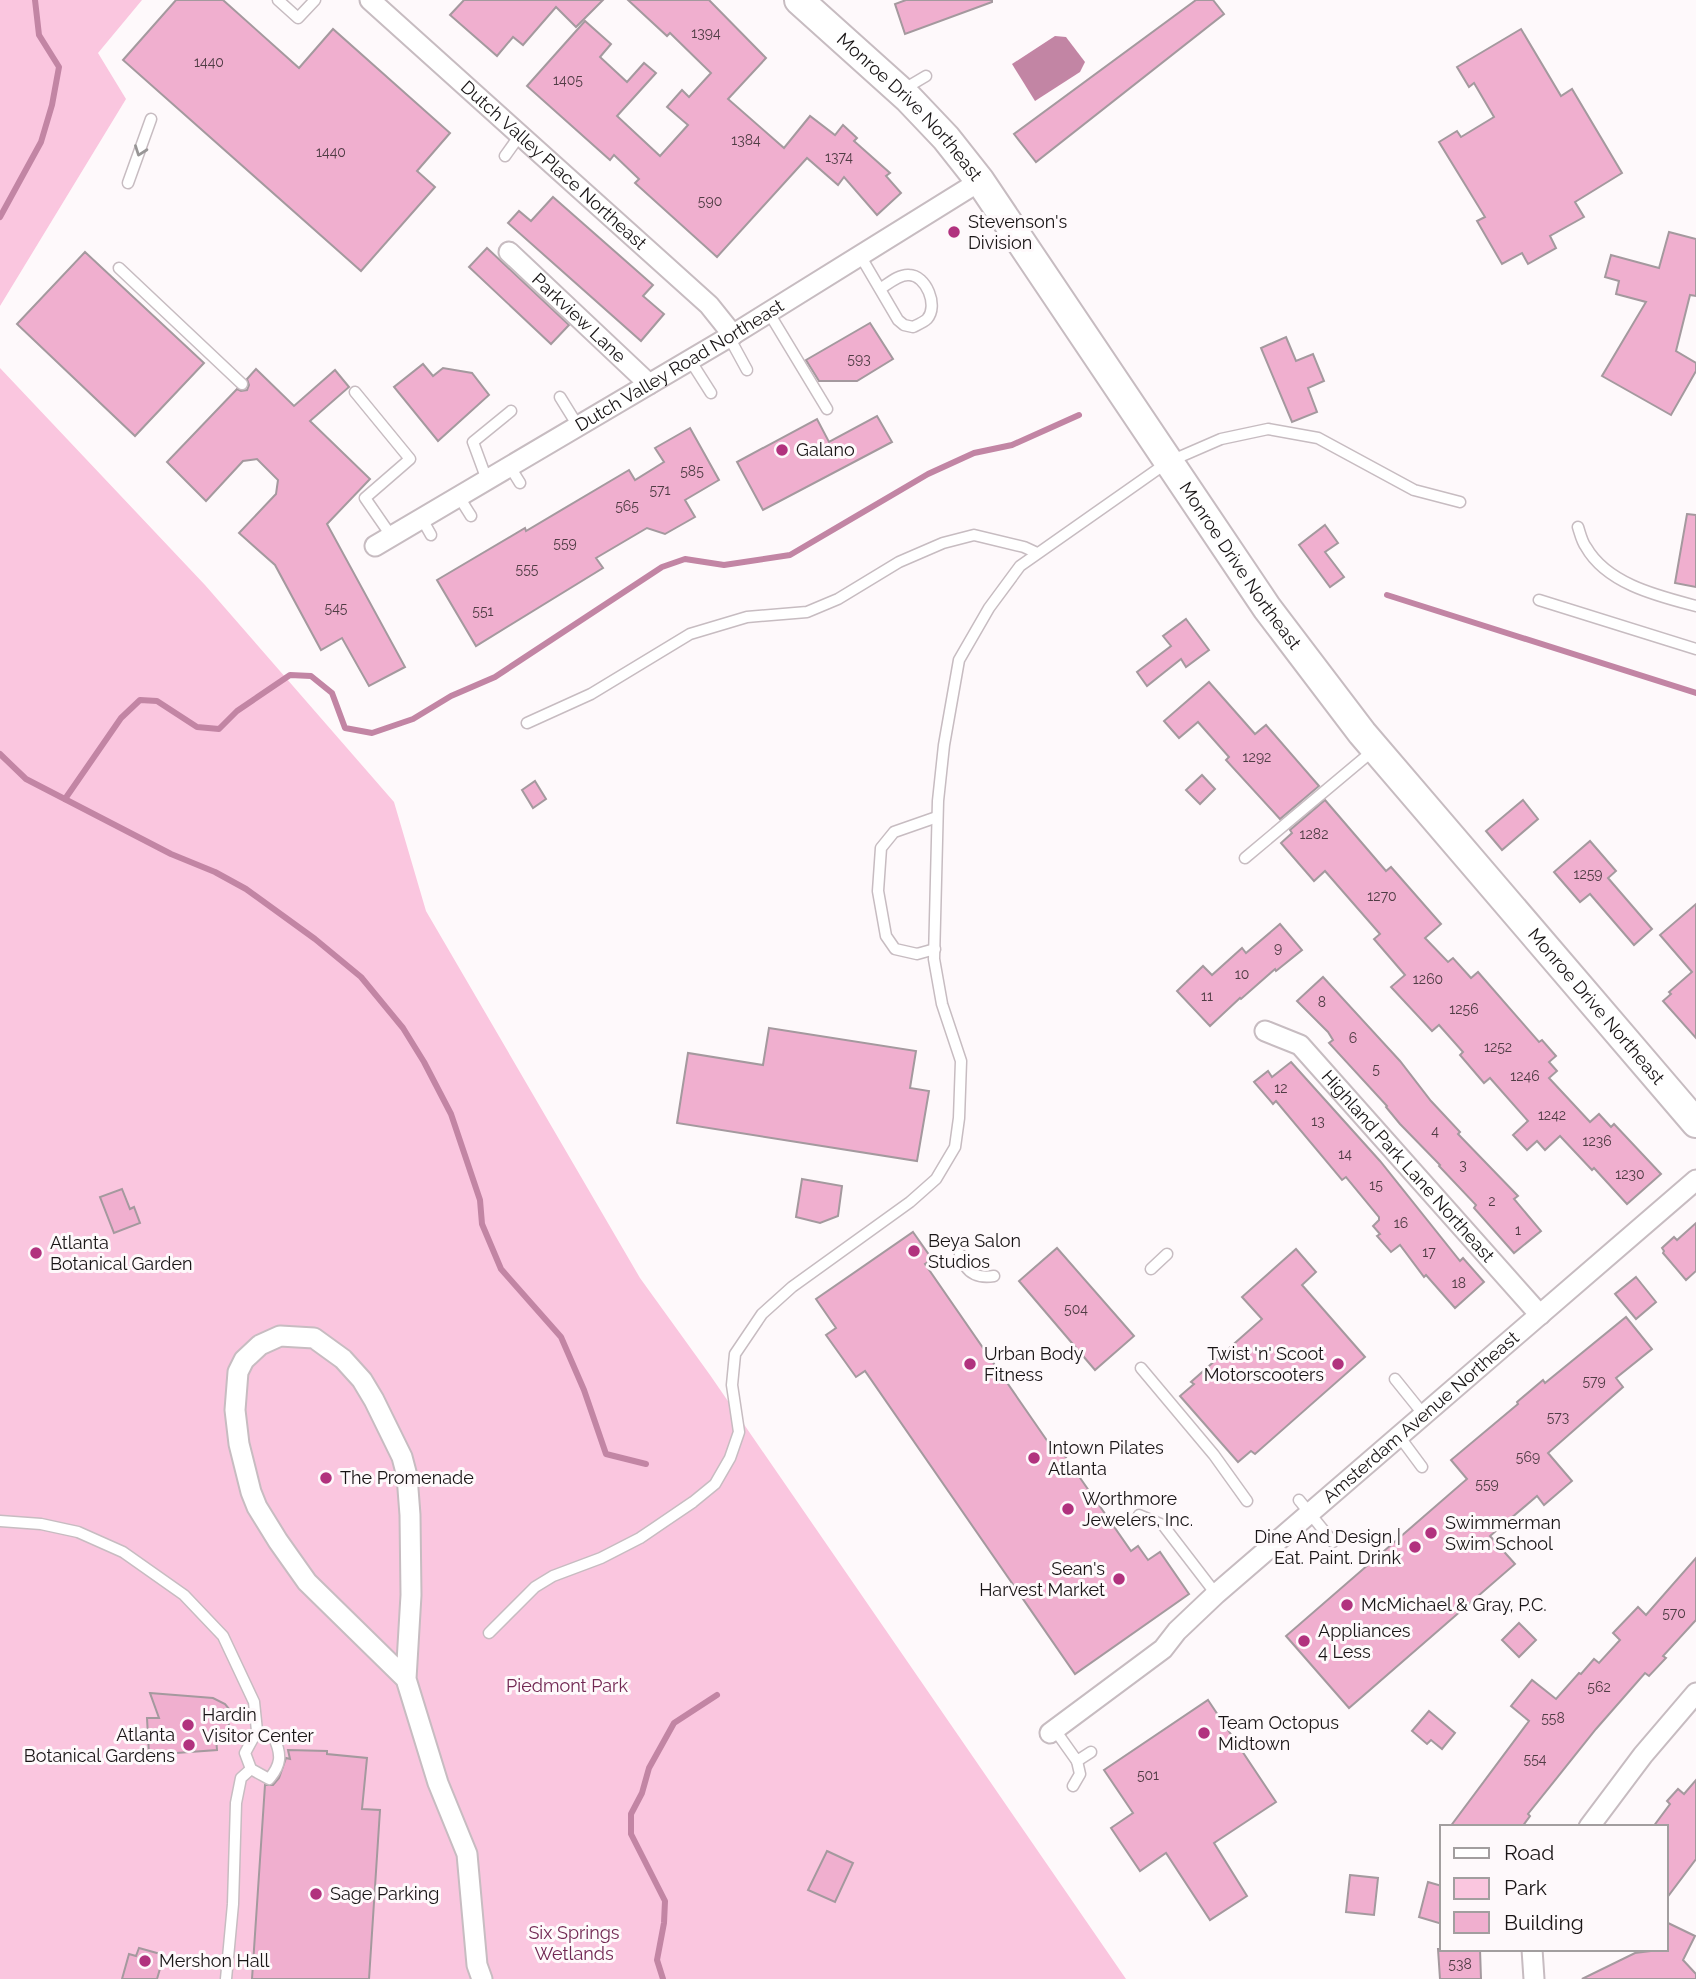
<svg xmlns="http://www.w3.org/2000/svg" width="1696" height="1979" font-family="Raleway,sans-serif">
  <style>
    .green { fill: #fac6df }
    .water { fill: #c285a4 }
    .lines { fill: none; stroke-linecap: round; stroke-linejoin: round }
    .stream { stroke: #c285a4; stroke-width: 6 }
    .building { fill: #f0afcf; stroke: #a4999e; stroke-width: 2 }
    .lane-casing { stroke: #c7bcc1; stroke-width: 13 }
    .street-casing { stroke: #c7bcc1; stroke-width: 23 }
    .secondary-casing { stroke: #c7bcc1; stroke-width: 32 }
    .lane { stroke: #fff; stroke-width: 10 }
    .street { stroke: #fff; stroke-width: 19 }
    .secondary { stroke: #fff; stroke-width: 28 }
    .oneway { stroke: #989696 }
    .poi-dot { fill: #b1327e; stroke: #fef9fb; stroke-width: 2.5 }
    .labels { text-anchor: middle; stroke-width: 6; stroke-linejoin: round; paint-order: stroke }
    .number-label { font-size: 14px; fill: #4f3c44 }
    .street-label { font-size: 18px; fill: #191516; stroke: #fef9fb }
    .poi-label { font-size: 18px; fill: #191516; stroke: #fef9fb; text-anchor: start }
    .park-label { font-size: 18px; fill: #712752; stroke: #fef9fb }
  </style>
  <rect width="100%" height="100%" fill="#fef9fb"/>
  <g class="green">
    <polygon points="0,0 142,0 98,53 126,99 0,306"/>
    <polygon points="0,368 205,585 394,802 426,911 640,1278 710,1375 1126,1979 0,1979"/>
  </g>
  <polygon class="water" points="1055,36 1066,37 1085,62 1080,72 1035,101 1012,64"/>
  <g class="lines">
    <g class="stream">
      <polyline points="0,217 41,142 52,105 59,67 39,35 35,0"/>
      <polyline points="1387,595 1696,693"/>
      <polyline points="0,754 26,779 171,854 215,872 246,889 315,939 361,977 403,1028 424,1062 451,1114 480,1200 482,1224 501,1269 561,1337 584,1390 606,1454 646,1464"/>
      <polyline points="65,799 121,718 140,700 157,701 197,727 219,729 237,711 290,675 311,676 332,693 345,728 372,733 413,719 451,696 495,677 662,567 685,559 724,565 790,555 928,474 974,453 1012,445 1079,415"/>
      <polyline points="663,1979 657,1960 664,1923 665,1901 631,1834 631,1814 642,1793 649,1768 674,1723 717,1695"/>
    </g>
  </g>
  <g class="building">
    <polygon points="176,0 223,0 299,68 333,29 450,133 417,171 435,187 361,271 123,60"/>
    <polygon points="464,0 603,0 576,27 556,7 523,45 513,37 497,56 450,15"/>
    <polygon points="628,0 709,0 766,58 728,99 784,148 810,116 835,135 843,125 857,138 854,141 890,173 886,176 901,193 877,215 844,177 838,185 807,158 717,257 635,183 639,179 614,155 610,160 527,86 585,21 611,44 600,57 627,82 644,63 656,73 617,116 660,156 688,125 667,107 682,90 689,97 711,73 670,33 667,36"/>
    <polygon points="906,0 992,0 992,2 905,34 895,4"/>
    <polygon points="1196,0 1213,0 1224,14 1036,162 1014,134"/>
    <polygon points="1521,29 1561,96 1572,89 1622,173 1575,202 1584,217 1550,236 1556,248 1528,264 1522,253 1502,264 1477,221 1485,217 1439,142 1457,131 1461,137 1494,117 1474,83 1469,87 1457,67"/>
    <polygon points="553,197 653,285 643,296 664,314 641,341 508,223 519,211 531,221"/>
    <polygon points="1669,232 1696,239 1696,296 1690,295 1676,351 1696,363 1696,371 1671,415 1602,376 1646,302 1616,294 1619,281 1605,277 1611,255 1659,268"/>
    <polygon points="487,248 569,325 551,344 469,267"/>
    <polygon points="85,252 204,363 135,436 17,324"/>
    <polygon points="870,323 893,359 857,381 819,381 806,360"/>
    <polygon points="1286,337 1296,361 1313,354 1324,381 1308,388 1317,412 1292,422 1261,348"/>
    <polygon points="423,364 433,376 443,368 472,373 489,395 438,441 394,387"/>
    <polygon points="256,369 294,406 335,370 349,387 310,421 370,479 327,524 405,667 369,686 342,638 321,650 275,565 239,533 276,494 278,480 257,459 243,461 206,501 167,462 237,389 241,391 247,390 249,385 247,379"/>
    <polygon points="877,416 892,442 763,510 737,462 817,419 829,442"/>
    <polygon points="690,428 719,480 685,500 695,517 665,534 647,528 596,558 603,568 476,646 437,580 525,528 526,531 629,470 635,480 664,462 655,448"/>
    <polygon points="1687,514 1696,515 1696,587 1675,583"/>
    <polygon points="1325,525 1338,543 1325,552 1344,577 1330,587 1299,545"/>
    <polygon points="1186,619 1209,650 1186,667 1181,659 1147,686 1137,672 1171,646 1163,636"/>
    <polygon points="1209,682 1255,734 1266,725 1319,786 1280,819 1226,760 1229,757 1198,722 1179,738 1164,721"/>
    <polygon points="1202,775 1215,789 1200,804 1186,790"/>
    <polygon points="535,781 546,799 533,808 522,790"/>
    <polygon points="1325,800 1386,871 1391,867 1441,924 1425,938 1448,962 1453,958 1471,978 1478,972 1539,1042 1542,1040 1556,1056 1549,1062 1557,1071 1549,1078 1590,1122 1599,1114 1611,1127 1614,1124 1661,1174 1627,1204 1594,1168 1592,1170 1560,1136 1545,1150 1537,1141 1527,1150 1513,1135 1528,1121 1490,1078 1484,1083 1460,1055 1463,1052 1439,1025 1432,1031 1391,987 1405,975 1374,939 1380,934 1325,871 1314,881 1281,843 1292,833 1290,830"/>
    <polygon points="1523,800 1538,819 1502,850 1486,831"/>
    <polygon points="1590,841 1616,871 1608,878 1652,929 1634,945 1590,894 1580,902 1554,872"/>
    <polygon points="1696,904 1696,1038 1663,1001 1671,994 1669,992 1692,972 1660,935"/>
    <polygon points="1280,924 1302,950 1276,971 1275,969 1241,999 1240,998 1210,1026 1177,991 1203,966 1212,975 1242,948 1246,953"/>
    <polygon points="1323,977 1400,1061 1431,1101 1460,1132 1458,1134 1518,1196 1514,1199 1541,1231 1514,1253 1474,1208 1476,1205 1439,1166 1440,1165 1400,1124 1386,1107 1387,1106 1329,1043 1333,1040 1328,1032 1297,1001"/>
    <polygon points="769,1028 916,1051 910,1088 929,1091 917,1161 677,1123 688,1053 763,1065"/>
    <polygon points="1291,1062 1380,1161 1460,1261 1463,1258 1484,1282 1455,1308 1426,1275 1424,1277 1400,1245 1391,1252 1377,1236 1380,1234 1373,1226 1379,1220 1379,1217 1346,1177 1342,1180 1276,1101 1273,1104 1254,1082 1268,1071 1272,1077"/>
    <polygon points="802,1179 842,1186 838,1216 820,1223 796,1217"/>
    <polygon points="122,1189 130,1209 134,1207 140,1223 114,1233 100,1197"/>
    <polygon points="1696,1223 1696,1271 1686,1280 1663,1253 1664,1251 1662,1248 1674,1237 1677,1240"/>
    <polygon points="913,1232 932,1259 925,1264 1057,1455 1062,1452 1131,1551 1138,1546 1148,1560 1160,1552 1189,1594 1075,1674 865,1371 856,1377 826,1335 836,1328 816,1299"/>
    <polygon points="1057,1248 1134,1336 1095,1370 1019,1281"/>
    <polygon points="1296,1249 1316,1272 1302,1285 1365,1357 1255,1454 1251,1451 1238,1462 1180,1396 1194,1384 1191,1382 1262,1319 1242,1297"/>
    <polygon points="1636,1277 1656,1302 1636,1319 1615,1294"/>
    <polygon points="1626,1317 1652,1349 1616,1378 1623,1387 1548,1453 1572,1481 1544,1505 1537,1496 1490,1536 1515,1564 1349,1708 1286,1636 1467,1479 1451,1460 1518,1404 1517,1402 1543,1380 1545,1383"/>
    <polygon points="1696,1558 1696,1620 1663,1656 1666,1658 1649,1676 1645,1673 1596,1729 1528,1814 1530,1816 1522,1827 1450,1827 1529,1721 1511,1706 1532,1680 1556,1699 1579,1673 1581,1674 1594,1659 1599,1663 1620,1640 1613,1633 1638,1607 1646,1615"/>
    <polygon points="1519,1623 1536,1640 1519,1657 1502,1640"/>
    <polygon points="150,1693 213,1698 225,1704 230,1710 228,1734 216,1737 217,1750 149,1755 147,1718 159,1718"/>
    <polygon points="1208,1700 1276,1802 1214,1843 1247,1896 1210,1920 1166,1853 1140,1871 1111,1828 1133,1813 1104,1770"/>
    <polygon points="1429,1711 1455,1733 1442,1749 1431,1740 1427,1744 1412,1731"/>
    <polygon points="288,1750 327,1751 327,1754 367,1758 362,1809 380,1810 369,1979 252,1979 265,1785 273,1785 279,1778 286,1758 290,1759"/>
    <polygon points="1696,1780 1696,1859 1666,1899 1666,1827 1653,1827 1670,1804 1667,1801 1678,1789 1684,1794"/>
    <polygon points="827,1851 853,1863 835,1902 808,1890"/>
    <polygon points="1350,1875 1378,1878 1374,1915 1346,1912"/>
    <polygon points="1428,1882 1442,1886 1442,1924 1419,1917"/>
    <polygon points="1666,1922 1695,1936 1683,1960 1696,1974 1696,1979 1582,1979 1635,1953 1666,1949"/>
    <polygon points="139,1948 164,1955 157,1979 122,1979 129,1954 136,1956"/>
    <polygon points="1438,1949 1480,1949 1481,1979 1440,1979"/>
  </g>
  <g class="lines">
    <defs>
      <g id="lane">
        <polyline points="278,0 298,18 315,0"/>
        <polyline points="904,89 926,76"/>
        <polyline points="505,156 520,135"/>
        <polyline points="128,183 151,119"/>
        <path d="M861 257 898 320 904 325 913 327C917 325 924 322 927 319 939 306 926 275 909 275 899 274 888 284 880 289"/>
        <polyline points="119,268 242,384"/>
        <polyline points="769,313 827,409"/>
        <polyline points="729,337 747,370"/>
        <polyline points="690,360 711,393"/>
        <polyline points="355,392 410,459 365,498 392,537"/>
        <polyline points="560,397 578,426"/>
        <polyline points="510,467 520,483"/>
        <polyline points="487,480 473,442 511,411"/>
        <polyline points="459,497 471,516"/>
        <polyline points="422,519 431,535"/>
        <path d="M1578 527C1580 533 1582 542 1586 547 1607 584 1658 596 1696 606"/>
        <polyline points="1539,600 1696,649"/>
        <polyline points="527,723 591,694 690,634 747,617 807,612 838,599 899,562 943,543 974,535 1024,547 1037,553"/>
        <polyline points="1245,858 1375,749"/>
        <polyline points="935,949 917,954 895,949 886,936 878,891 881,848 894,832 937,817"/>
        <path d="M960 1254C965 1272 975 1279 994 1276"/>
        <polyline points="1151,1269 1167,1254"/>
        <polyline points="1141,1368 1214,1455 1247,1501"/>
        <polyline points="1395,1379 1424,1415"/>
        <polyline points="1399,1436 1422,1467"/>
        <polyline points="1299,1500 1333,1542"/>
        <polyline points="1139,1515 1163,1525 1216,1594"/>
        <polyline points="0,1521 41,1524 78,1532 123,1552 184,1595 223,1636 254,1702 257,1731"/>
        <polyline points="489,1633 535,1587 553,1576 601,1558 640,1538 693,1502 715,1484 730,1458 739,1432 732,1385 735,1354 762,1314 792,1287 910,1202 936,1179 955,1147 959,1118 961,1061 942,1004 934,959 938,801 944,745 959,660 989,608 1020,566 1168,462 1221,439 1268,429 1318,438 1414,490 1460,502"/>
        <polyline points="1055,1730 1077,1761 1091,1752"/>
        <path d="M257 1731 274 1738C282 1755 281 1765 269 1779L251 1769 245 1753Z"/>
        <polyline points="1073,1786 1080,1774 1077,1761"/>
        <polyline points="226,1979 233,1904 236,1803 241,1778 251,1769"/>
      </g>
      <g id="street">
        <path id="s1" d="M370 0 709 305 733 335"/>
        <path id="s2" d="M509 252 649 384"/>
        <path id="s3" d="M375 546 729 337 980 181"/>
        <path id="s4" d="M1265 1031 1300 1045 1540 1315"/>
        <polyline points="406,1679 307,1582 278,1541 257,1507 251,1492 239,1444 235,1410 238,1372 244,1360 260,1345 280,1336 314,1338 343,1359 362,1380 374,1400 402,1457 407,1476 410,1515 411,1595 406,1679 438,1783 467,1854 477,1965 482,1979"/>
        <path id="s5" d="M1050 1733 1163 1649 1177 1631 1216 1594 1696 1180"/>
        <polyline points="1589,1827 1643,1755 1696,1693"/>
        <polyline points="1532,1949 1534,1979"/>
      </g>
      <g id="secondary">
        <path id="s6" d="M799 0 908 98 946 138 980 181 1267 608 1362 733 1696 1123"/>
      </g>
    </defs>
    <use href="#lane" class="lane-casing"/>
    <use href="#street" class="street-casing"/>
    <use href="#secondary" class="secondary-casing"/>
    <use href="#lane" class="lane"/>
    <use href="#street" class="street"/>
    <use href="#secondary" class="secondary"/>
  </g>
  <defs><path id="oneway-chevron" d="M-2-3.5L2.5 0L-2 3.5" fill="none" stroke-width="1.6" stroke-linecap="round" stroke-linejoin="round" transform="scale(1.75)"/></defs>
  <use class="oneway" href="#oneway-chevron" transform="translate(140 151) rotate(110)"/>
  <g class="poi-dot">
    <circle cx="954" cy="232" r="7"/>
    <circle cx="782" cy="450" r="7"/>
    <circle cx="914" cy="1251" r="7"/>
    <circle cx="36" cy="1253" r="7"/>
    <circle cx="970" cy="1364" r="7"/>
    <circle cx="1338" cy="1364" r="7"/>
    <circle cx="1034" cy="1458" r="7"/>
    <circle cx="326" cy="1478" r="7"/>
    <circle cx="1068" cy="1509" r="7"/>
    <circle cx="1431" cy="1533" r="7"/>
    <circle cx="1415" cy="1547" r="7"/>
    <circle cx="1119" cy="1579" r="7"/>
    <circle cx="1347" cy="1605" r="7"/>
    <circle cx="1304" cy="1641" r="7"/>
    <circle cx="188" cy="1725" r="7"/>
    <circle cx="1204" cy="1733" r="7"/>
    <circle cx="189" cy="1745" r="7"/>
    <circle cx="316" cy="1894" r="7"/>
    <circle cx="145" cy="1961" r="7"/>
  </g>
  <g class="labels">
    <g class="number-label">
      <text x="706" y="38">1394</text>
      <text x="209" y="67">1440</text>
      <text x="568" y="85">1405</text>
      <text x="746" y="145">1384</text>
      <text x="331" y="157">1440</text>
      <text x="839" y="162">1374</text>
      <text x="710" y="206">590</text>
      <text x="859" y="364">593</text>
      <text x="692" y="476">585</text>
      <text x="660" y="495">571</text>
      <text x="627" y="511">565</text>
      <text x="565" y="548">559</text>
      <text x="527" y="574">555</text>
      <text x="336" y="613">545</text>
      <text x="483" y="616">551</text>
      <text x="1257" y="762">1292</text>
      <text x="1314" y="839">1282</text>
      <text x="1588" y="879">1259</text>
      <text x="1382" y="901">1270</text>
      <text x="1278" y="953">9</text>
      <text x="1242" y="979">10</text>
      <text x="1428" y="984">1260</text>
      <text x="1207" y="1001">11</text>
      <text x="1322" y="1007">8</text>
      <text x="1464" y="1014">1256</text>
      <text x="1353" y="1043">6</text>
      <text x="1498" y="1052">1252</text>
      <text x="1376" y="1074">5</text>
      <text x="1525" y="1081">1246</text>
      <text x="1281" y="1093">12</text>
      <text x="1552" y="1120">1242</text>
      <text x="1318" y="1126">13</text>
      <text x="1435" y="1136">4</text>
      <text x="1597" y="1146">1236</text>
      <text x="1345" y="1159">14</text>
      <text x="1463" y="1170">3</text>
      <text x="1630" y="1179">1230</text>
      <text x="1376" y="1190">15</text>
      <text x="1492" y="1206">2</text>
      <text x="1401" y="1228">16</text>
      <text x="1518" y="1235">1</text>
      <text x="1429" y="1257">17</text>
      <text x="1459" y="1288">18</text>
      <text x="1076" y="1314">504</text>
      <text x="1594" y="1386">579</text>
      <text x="1558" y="1422">573</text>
      <text x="1528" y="1462">569</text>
      <text x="1487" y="1489">559</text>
      <text x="1674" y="1618">570</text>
      <text x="1599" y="1692">562</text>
      <text x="1553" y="1723">558</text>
      <text x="1535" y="1764">554</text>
      <text x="1148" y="1780">501</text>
      <text x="1460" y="1969">538</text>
    </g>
    <g class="street-label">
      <text dy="6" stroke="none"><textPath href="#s6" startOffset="154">Monroe Drive Northeast</textPath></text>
      <text dy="6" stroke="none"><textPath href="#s1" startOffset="247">Dutch Valley Place Northeast</textPath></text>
      <text dy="6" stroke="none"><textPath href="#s2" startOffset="96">Parkview Lane</textPath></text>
      <text dy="6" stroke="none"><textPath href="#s3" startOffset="354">Dutch Valley Road Northeast</textPath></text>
      <text dy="6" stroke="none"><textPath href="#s6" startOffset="721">Monroe Drive Northeast</textPath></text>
      <text dy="6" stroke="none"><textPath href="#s6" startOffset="1288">Monroe Drive Northeast</textPath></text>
      <text dy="6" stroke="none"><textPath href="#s4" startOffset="200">Highland Park Lane Northeast</textPath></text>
      <text dy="6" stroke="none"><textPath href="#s5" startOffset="488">Amsterdam Avenue Northeast</textPath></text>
    </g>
    <g class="poi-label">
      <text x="968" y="228">Stevenson's<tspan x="968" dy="21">Division</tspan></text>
      <text x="796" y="456">Galano</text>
      <text x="928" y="1247">Beya Salon<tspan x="928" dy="21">Studios</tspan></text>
      <text x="50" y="1249">Atlanta<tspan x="50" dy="21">Botanical Garden</tspan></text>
      <text x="984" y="1360">Urban Body<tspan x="984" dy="21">Fitness</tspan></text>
      <text x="1324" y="1360" text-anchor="end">Twist 'n' Scoot<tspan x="1324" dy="21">Motorscooters</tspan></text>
      <text x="1048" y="1454">Intown Pilates<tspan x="1048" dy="21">Atlanta</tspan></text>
      <text x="340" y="1484">The Promenade</text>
      <text x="1082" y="1505">Worthmore<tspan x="1082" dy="21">Jewelers, Inc.</tspan></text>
      <text x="1445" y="1529">Swimmerman<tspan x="1445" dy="21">Swim School</tspan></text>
      <text x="1401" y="1543" text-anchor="end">Dine And Design |<tspan x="1401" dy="21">Eat. Paint. Drink</tspan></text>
      <text x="1105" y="1575" text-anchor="end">Sean's<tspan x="1105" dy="21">Harvest Market</tspan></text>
      <text x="1361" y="1611">McMichael &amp; Gray, P.C.</text>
      <text x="1318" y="1637">Appliances<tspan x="1318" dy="21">4 Less</tspan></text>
      <text x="202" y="1721">Hardin<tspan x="202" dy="21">Visitor Center</tspan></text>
      <text x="1218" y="1729">Team Octopus<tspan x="1218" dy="21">Midtown</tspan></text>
      <text x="175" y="1741" text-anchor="end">Atlanta<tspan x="175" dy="21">Botanical Gardens</tspan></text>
      <text x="330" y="1900">Sage Parking</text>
      <text x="159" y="1967">Mershon Hall</text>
    </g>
    <g class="park-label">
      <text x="567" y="1692">Piedmont Park</text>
      <text x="574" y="1939">Six Springs<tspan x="574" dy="21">Wetlands</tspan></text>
    </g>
  </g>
  <rect x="1440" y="1825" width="228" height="126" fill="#fef9fb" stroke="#a29e9f" stroke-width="2"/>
  <rect x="1454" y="1848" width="35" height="10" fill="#ffffff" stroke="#a29e9f" stroke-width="2"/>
  <text x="1504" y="1860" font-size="21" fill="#191516">Road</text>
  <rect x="1454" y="1878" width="35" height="21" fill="#fac6df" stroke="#a29e9f" stroke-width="2"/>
  <text x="1504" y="1895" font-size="21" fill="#191516">Park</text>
  <rect x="1454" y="1912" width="35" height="21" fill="#f0afcf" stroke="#a29e9f" stroke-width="2"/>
  <text x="1504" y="1930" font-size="21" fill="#191516">Building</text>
</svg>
